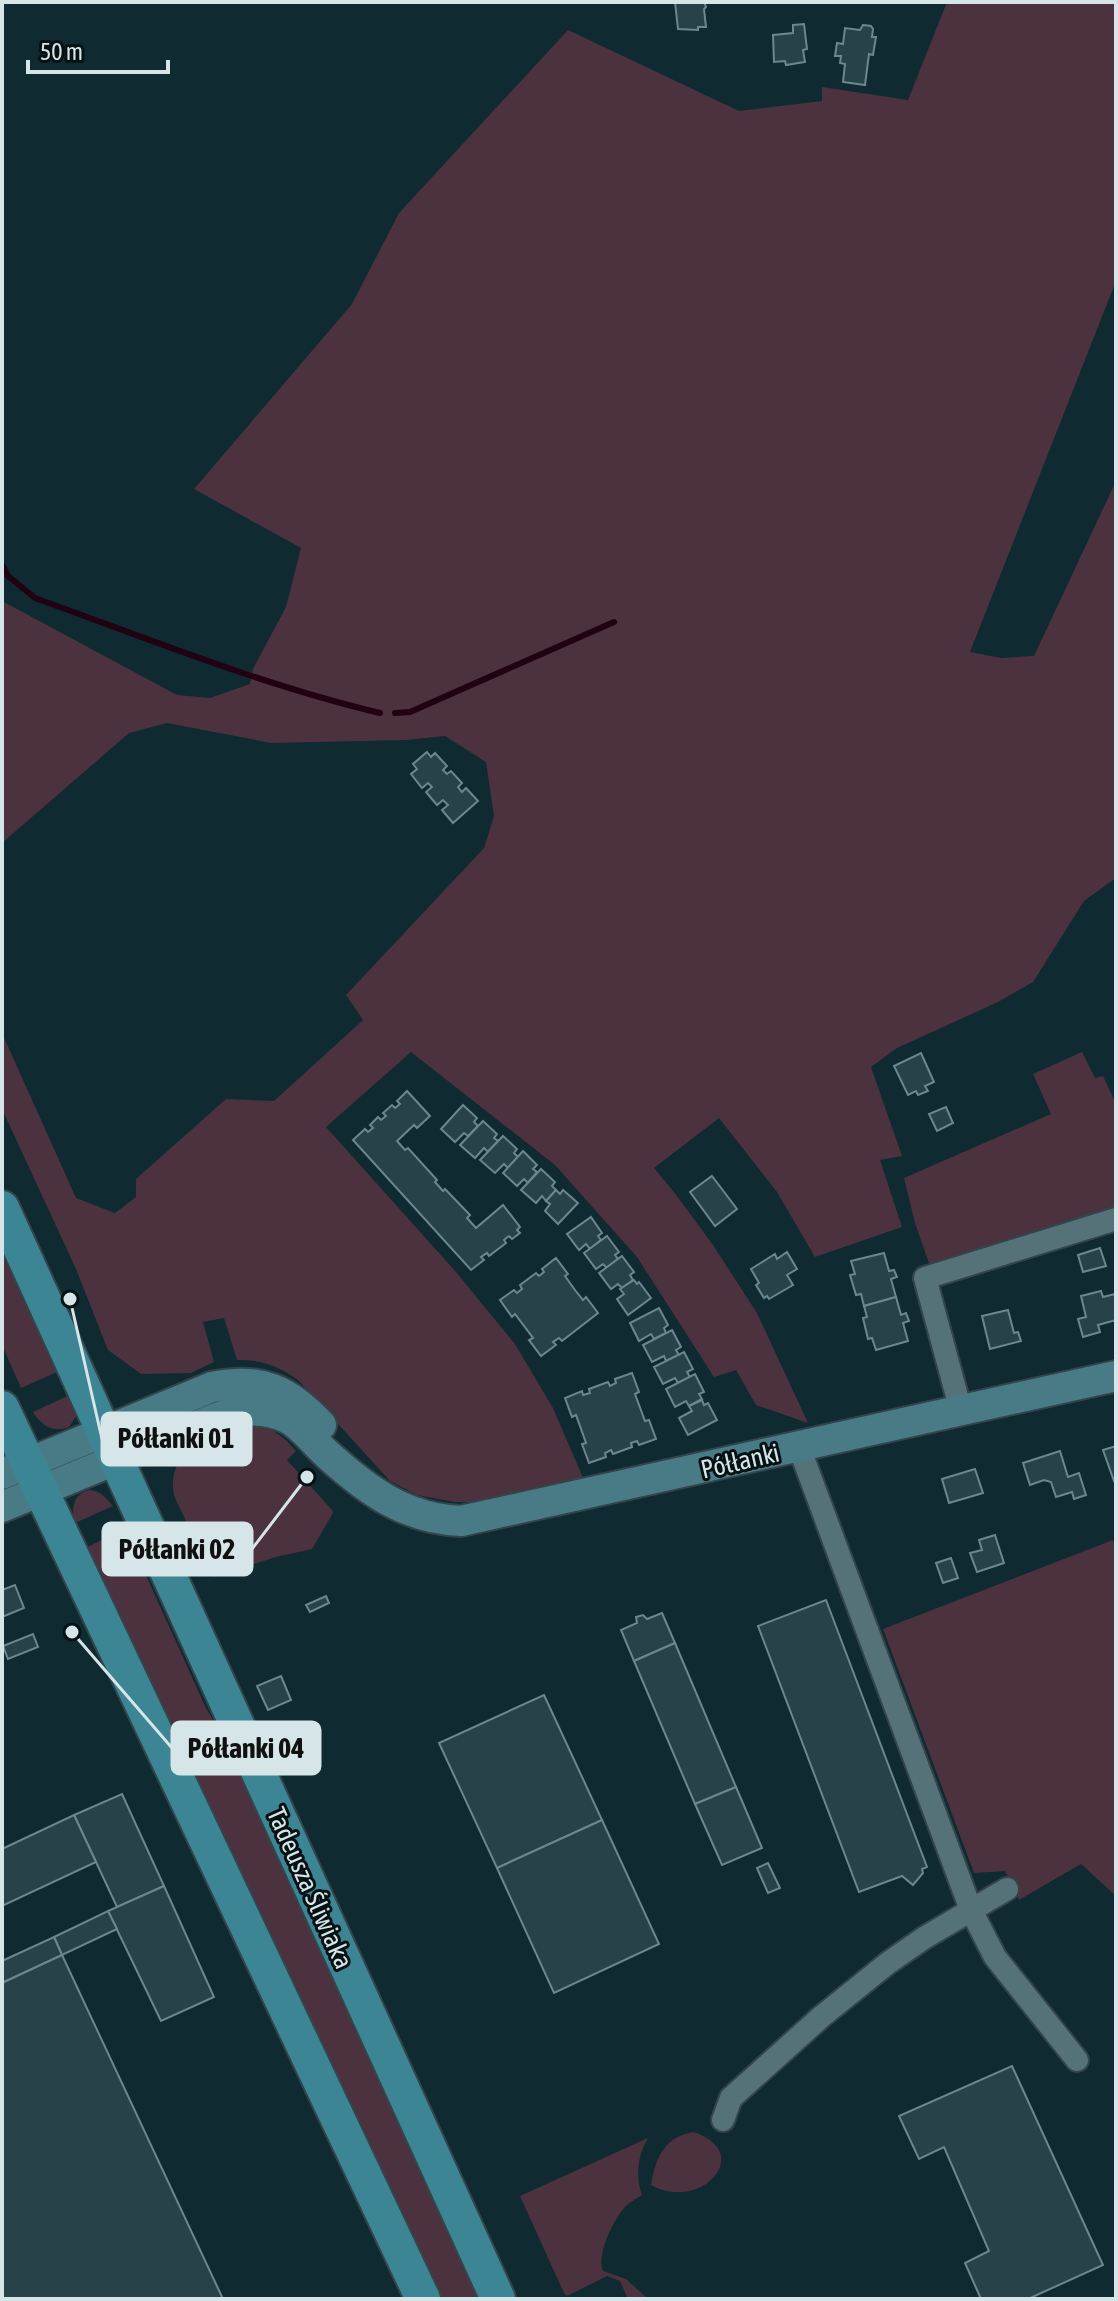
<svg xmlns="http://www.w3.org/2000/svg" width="1118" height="2301" font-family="'Asap Condensed',sans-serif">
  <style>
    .green { fill: #4c323e }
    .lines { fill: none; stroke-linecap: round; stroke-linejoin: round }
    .stream { stroke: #210213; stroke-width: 6 }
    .building { fill: #284249; stroke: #6b878f; stroke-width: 2 }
    .street-casing { stroke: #33454a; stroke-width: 26 }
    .secondary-casing { stroke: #33454a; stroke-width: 34 }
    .primary-casing { stroke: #33454a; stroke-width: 38 }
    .street { stroke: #567279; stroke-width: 22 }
    .secondary { stroke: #497b87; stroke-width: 30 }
    .primary { stroke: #3c8595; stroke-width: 34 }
    .labels { text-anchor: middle; stroke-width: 6; stroke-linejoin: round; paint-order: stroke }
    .street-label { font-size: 26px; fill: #d5e5e8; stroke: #061113 }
    .leader { fill: none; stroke: #d5e5e8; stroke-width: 3 }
    .callout-dot { fill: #d5e5e8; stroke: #061113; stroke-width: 3 }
    .callout { fill: #d5e5e8; stroke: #d5e5e8; stroke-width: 3 }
    .callout-label { font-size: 28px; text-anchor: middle; font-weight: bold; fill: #111 }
  </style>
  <rect width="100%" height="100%" fill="#0f2a30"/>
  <g class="green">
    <path d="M947 2H1116V281L970 652 1001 658 1034 656 1116 481V878L1084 901 1033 982 998 1002 897 1048 871 1067 902 1156 880 1160 902 1227 815 1257 777 1192 719 1118 654 1168 674 1192 713 1245 757 1313 808 1423 756 1405 736 1370 714 1377 637 1257 555 1165 411 1052 326 1127 456 1272 515 1344 553 1408 584 1480 473 1502H454L417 1495 390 1481 299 1381C280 1367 261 1359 237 1360L224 1318 203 1322 214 1362 191 1373 141 1374 108 1350 76 1269 2 1109V1033L76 1198 115 1213 136 1197V1179L226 1099 274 1101 363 1020 346 995 484 848 494 816 486 762 445 736 406 740 271 743 167 723 129 733 2 843V601L177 695 210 698 250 684 253 669 286 607 301 548 194 489 352 304 399 213 568 30 739 111 822 101V87L908 100Z"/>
    <polygon points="1082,1052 1095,1078 1103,1076 1116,1104 1116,1213 930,1266 915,1223 904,1178 1051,1114 1033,1074"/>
    <polygon points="2,1233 64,1369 21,1388 2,1345"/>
    <path d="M74 1393 77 1415 69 1427C52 1433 42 1426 33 1412Z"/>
    <path d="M243 1421C269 1428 278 1430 296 1451L287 1460 332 1510 333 1513 312 1549 276 1557 213 1577 175 1498C170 1480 174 1471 182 1455L178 1445Z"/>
    <path d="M89 1490C100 1490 106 1498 113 1506L75 1523C71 1508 73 1495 89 1490Z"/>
    <polygon points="125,1529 206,1708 264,1809 486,2299 441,2299 85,1548"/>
    <polygon points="1113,1540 1116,1549 1116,1896 1081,1864 1019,1900 1005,1871 974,1873 883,1629"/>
    <path d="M693 2132C756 2152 701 2213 651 2185 655 2159 664 2137 693 2132Z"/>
    <path d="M648 2138C638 2154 635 2177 642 2195 637 2198 630 2202 626 2206 614 2218 596 2255 603 2271L626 2279 648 2299H628L620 2281 607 2276 567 2296 564 2293 520 2196Z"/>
  </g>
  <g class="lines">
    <g class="stream">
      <path d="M2 565 8 576 35 598C149 639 262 685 380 713"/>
      <polyline points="395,713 410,712 614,622"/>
    </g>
  </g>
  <g class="building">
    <polygon points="675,2 704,2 706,7 704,9 706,27 698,27 698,30 678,29"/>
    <polygon points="804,24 807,49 803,50 805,62 786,65 785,61 774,62 773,35 793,33 793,25"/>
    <polygon points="863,25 871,26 873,29 872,37 876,37 873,55 869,54 865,85 843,82 845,64 840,63 841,56 835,56 837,43 843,44 845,28 860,30"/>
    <polygon points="427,752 431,757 435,753 447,766 443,770 447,774 451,771 462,783 458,787 462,792 466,788 478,801 453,823 442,810 448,805 443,800 437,805 426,792 432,787 428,783 422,788 411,774 417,769 413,764"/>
    <polygon points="921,1053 934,1082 925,1086 928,1091 918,1095 916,1091 908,1095 894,1066"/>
    <polygon points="407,1091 430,1116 417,1128 414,1125 397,1141 405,1150 408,1148 437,1180 435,1182 443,1191 445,1189 470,1215 467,1218 476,1228 503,1205 520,1227 517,1230 520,1233 512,1239 509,1236 504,1240 506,1243 489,1256 487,1253 481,1257 484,1260 471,1270 353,1140 365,1129 368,1132 373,1128 370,1125 378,1117 381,1120 386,1116 383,1113 392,1105 395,1108 400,1104 397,1101"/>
    <polygon points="463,1105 477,1118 474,1122 478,1126 468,1136 464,1133 455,1142 441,1129"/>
    <polygon points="946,1107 953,1123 937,1131 929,1114"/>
    <polygon points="483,1121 497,1134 494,1138 498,1141 488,1152 484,1148 475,1158 460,1145"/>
    <polygon points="503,1136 517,1149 514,1153 518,1157 508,1168 504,1164 495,1173 480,1160"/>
    <polygon points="523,1151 537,1165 533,1169 537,1172 528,1183 524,1179 517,1186 503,1173"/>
    <polygon points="541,1169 555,1182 552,1186 556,1190 546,1201 542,1196 536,1203 521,1190"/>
    <polygon points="712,1176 737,1209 715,1226 690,1192"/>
    <polygon points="556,1190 560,1194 563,1190 578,1203 558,1224 545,1211 550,1204 546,1201"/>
    <polygon points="591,1217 602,1233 598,1236 601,1240 590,1249 586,1244 579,1250 567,1234"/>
    <polygon points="607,1236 619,1252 615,1255 618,1259 607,1268 603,1264 596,1269 584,1253"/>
    <polygon points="1100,1248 1106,1266 1083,1272 1078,1255"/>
    <polygon points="787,1252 797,1269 787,1275 793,1285 769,1299 767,1296 764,1298 756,1285 759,1283 751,1269 775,1254 777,1259"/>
    <polygon points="884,1253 889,1271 894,1270 897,1277 891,1279 896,1297 864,1306 861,1294 856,1295 850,1275 855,1274 851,1261"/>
    <polygon points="622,1256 634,1272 630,1275 633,1280 622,1288 618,1284 611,1289 599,1273"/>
    <polygon points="556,1258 568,1274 565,1276 575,1290 583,1300 586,1297 598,1313 562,1341 559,1338 553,1342 556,1345 541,1356 529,1340 533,1338 515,1314 512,1317 500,1300 514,1290 517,1293 522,1289 520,1285 536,1273 539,1276 544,1272 542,1269"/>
    <polygon points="634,1280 637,1284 639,1282 651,1298 628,1315 617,1299 624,1294 620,1289"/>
    <polygon points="1101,1291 1103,1297 1115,1294 1116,1320 1098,1325 1100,1332 1083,1337 1078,1319 1086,1317 1081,1296"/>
    <polygon points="896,1297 901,1315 906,1313 909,1321 903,1323 908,1341 876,1350 872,1338 868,1339 863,1318 867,1317 864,1306"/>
    <polygon points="659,1308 668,1325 664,1328 666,1333 654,1339 651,1334 639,1341 630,1323"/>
    <polygon points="1008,1310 1014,1333 1018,1332 1021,1341 990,1349 982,1316"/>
    <polygon points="672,1330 681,1347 676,1350 679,1355 666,1361 664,1356 652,1362 643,1345"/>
    <polygon points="684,1352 693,1369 687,1372 690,1377 678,1383 675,1378 663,1384 654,1367"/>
    <polygon points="632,1373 639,1392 635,1394 645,1421 649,1420 656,1439 639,1445 637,1441 631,1443 632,1447 613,1454 611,1450 605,1453 606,1457 589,1463 582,1444 586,1443 576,1415 572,1417 565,1398 582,1391 583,1395 590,1393 589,1389 608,1382 610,1386 616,1383 615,1379"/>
    <polygon points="695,1374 704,1392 699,1394 702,1399 689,1406 686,1401 675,1407 666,1389"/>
    <polygon points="702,1400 704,1405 708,1403 717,1420 688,1435 679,1418 692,1411 689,1406"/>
    <polygon points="1116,1446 1116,1480 1114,1481 1103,1450"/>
    <polygon points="1060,1451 1068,1477 1079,1473 1086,1495 1074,1499 1072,1492 1056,1497 1051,1482 1044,1480 1030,1485 1023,1463"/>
    <polygon points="975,1469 983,1493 949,1503 942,1479"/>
    <polygon points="995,1535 1004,1563 977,1572 970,1553 982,1550 979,1540"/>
    <polygon points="951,1558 958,1578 943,1583 936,1563"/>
    <polygon points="15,1585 24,1608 2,1617 2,1590"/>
    <polygon points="326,1596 329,1603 310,1612 306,1605"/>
    <polygon points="826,1600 927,1867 922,1869 923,1873 913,1885 902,1876 859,1892 758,1626"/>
    <polygon points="662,1613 675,1643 634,1661 621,1630 637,1623 636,1617 643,1615 647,1619"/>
    <polygon points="33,1634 38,1647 8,1659 3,1646"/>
    <polygon points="675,1643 736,1787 695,1804 634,1661"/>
    <polygon points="281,1676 291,1700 268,1710 257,1686"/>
    <polygon points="544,1695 602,1820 497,1868 439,1743"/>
    <polygon points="736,1787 762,1848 722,1865 695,1804"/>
    <polygon points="122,1794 164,1886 117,1907 74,1815"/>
    <polygon points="74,1815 96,1862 2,1906 2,1849"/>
    <polygon points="602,1820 659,1944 554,1993 497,1868"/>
    <polygon points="768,1863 780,1888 768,1893 757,1868"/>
    <polygon points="164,1886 214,1997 161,2021 108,1911"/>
    <polygon points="108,1911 117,1929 62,1955 54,1937"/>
    <polygon points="54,1937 62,1955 2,1983 2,1961"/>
    <polygon points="62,1955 223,2299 2,2299 2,1983"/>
    <polygon points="1012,2066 1103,2265 1028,2299 981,2299 965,2263 989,2251 944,2147 919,2159 899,2116"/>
  </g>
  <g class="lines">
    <defs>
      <g id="street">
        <polyline points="961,1411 925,1278 1116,1219"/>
        <polyline points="799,1447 971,1910 995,1957 1077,2060"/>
        <polyline points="723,2120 731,2098 821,2017 888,1963 924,1938 1007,1889"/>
      </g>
      <g id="secondary">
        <path d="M2 1474 212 1387C260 1377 288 1389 321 1425"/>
        <path d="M2 1507 216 1418C239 1409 263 1407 287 1418 303 1426 314 1443 328 1455 368 1491 406 1519 461 1521L1116 1376"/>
      </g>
      <g id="primary">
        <polyline points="2,1208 498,2299"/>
        <polyline points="2,1408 423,2299"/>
      </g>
    </defs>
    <use href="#street" class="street-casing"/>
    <use href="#secondary" class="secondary-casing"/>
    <use href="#primary" class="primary-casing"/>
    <use href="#street" class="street"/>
    <use href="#secondary" class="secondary"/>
    <use href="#primary" class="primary"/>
  </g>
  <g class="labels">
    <g class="street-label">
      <text transform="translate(740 1461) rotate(-13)" y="9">Półłanki</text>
      <text transform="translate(310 1888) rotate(66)" y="9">Tadeusza Śliwiaka</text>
    </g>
  </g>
  <path class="leader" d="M70 1299L102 1439M307 1477L252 1549M72 1632L172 1748"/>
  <g class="callout-dot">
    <circle cx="70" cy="1299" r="8"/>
    <circle cx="307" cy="1477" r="8"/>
    <circle cx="72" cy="1632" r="8"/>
  </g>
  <g class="callout">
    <rect x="102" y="1413" width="149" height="52" rx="8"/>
    <rect x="103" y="1523" width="149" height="52" rx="8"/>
    <rect x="172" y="1722" width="148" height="52" rx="8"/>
  </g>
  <g class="callout-label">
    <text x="176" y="1448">Półłanki 01</text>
    <text x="177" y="1559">Półłanki 02</text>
    <text x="246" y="1758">Półłanki 04</text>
  </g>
  <rect width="1118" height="2301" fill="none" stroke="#d5e5e8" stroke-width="8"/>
  <path d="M28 60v12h140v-12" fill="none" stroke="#d5e5e8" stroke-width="4"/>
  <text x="40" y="60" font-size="24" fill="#d5e5e8" stroke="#061113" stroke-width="6" paint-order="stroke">50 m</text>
</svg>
